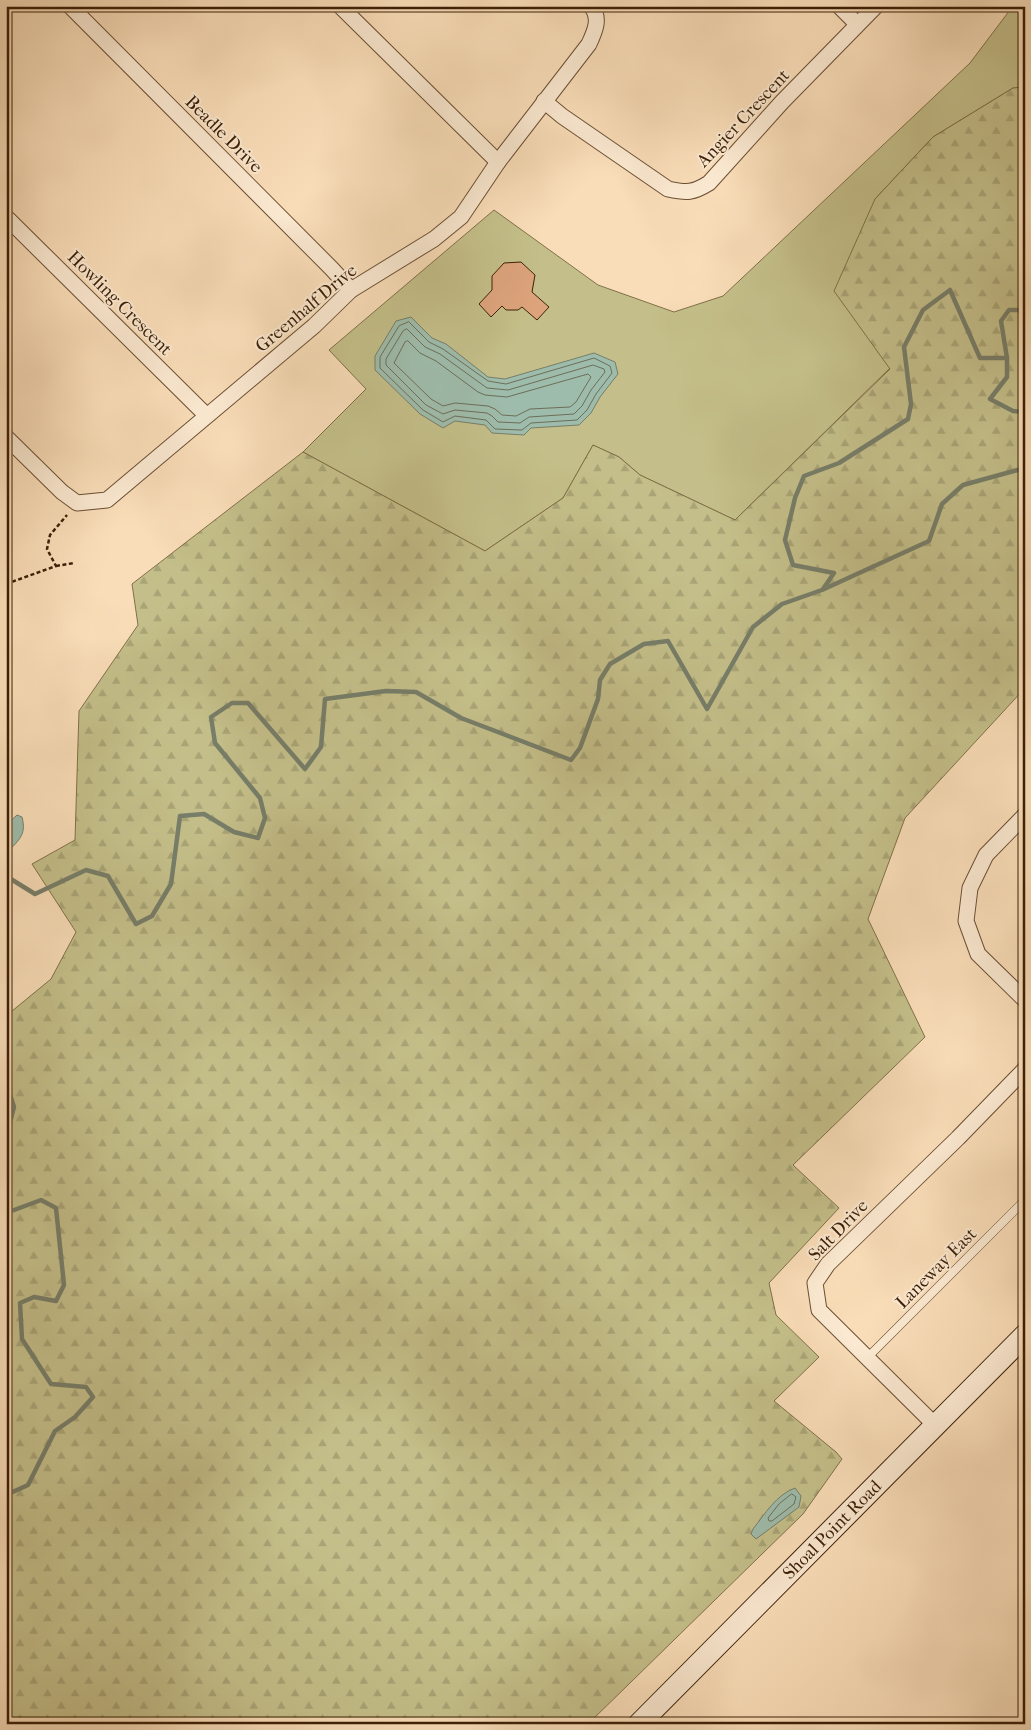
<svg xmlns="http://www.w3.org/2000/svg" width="1031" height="1730" font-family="'IM FELL French Canon',serif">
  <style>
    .green { fill: #c4bf8a; stroke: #807048 }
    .forest { fill: url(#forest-firs); stroke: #807048 }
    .water { fill: #9ebcab; stroke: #777e69 }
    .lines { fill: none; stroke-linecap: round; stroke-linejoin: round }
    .shore { stroke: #6d6e59; stroke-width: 1 }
    .stream { stroke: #777e69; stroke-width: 4.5 }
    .building { fill: #dda47c; stroke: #3c2007 }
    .lane-casing { stroke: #6b4f33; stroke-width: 9 }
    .street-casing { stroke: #6b4f33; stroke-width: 17 }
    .secondary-casing { stroke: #3c2007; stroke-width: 23 }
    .path { stroke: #3c2007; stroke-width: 2.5; stroke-dasharray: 4 2.5; stroke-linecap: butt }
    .lane { stroke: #fbe9d1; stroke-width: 8 }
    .street { stroke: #fbe9d1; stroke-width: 15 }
    .secondary { stroke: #fbe9d1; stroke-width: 21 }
    .labels { text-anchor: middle; stroke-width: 4; stroke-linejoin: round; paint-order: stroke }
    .street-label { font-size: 18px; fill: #3c2007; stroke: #fbe9d1 }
  </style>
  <defs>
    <pattern id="forest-firs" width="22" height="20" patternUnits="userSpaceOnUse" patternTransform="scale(1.25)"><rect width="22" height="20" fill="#c4bf8a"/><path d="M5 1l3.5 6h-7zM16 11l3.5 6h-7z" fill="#a9a476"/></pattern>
  </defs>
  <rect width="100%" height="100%" fill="#f9ddb8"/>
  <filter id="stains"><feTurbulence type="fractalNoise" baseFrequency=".004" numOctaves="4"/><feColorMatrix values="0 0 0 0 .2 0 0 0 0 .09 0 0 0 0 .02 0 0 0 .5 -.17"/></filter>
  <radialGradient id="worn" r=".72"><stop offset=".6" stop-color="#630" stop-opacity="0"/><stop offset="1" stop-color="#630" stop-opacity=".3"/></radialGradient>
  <polygon class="green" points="1013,6 1025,6 1025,87 1013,88 933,137 875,199 890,368 735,520 640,475 619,457 593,445 563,498 485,551 303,452 366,389 329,350 494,210 598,285 674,312 723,296 970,63"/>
  <polygon class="forest" points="1025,87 1025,688 905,818 868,919 925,1037 793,1165 839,1208 769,1283 776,1315 819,1357 774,1401 836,1452 842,1459 803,1514 588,1724 6,1724 6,1016 51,979 76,932 32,864 75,840 79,711 138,625 132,584 303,452 485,551 563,498 593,445 619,457 640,475 735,520 890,369 834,291 875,199 933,137 1013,88"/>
  <g class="water">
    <polygon points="411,317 432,338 446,344 488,377 505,379 594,353 615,362 618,374 600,397 591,413 579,425 531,428 524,435 492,433 485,425 455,421 443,428 420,414 375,370 375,356 396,321"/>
    <path d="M17 815 22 817C27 836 18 840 6 854V825Z"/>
    <path d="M795 1488 801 1496 799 1507 756 1539 751 1534 753 1529C765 1514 776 1495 795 1488Z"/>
  </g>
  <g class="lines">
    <g class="shore">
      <polygon points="409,322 429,342 443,349 488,381 506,384 594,358 610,366 612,373 596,394 587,410 577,420 531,423 522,430 495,429 486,420 455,416 443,422 423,410 380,368 380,357 399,326"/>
      <polygon points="407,329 425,347 440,354 487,388 508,390 593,365 604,369 605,372 591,390 582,406 574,414 529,417 520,423 498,422 492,416 487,413 455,410 443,414 426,405 386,365 386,359 403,331"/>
      <polygon points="408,341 420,353 436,361 478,392 485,395 507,397 588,374 591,377 576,402 570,407 530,409 516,416 502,415 495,409 488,406 455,403 443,406 431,399 394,363 405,342"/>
      <polygon points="792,1494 796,1497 794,1504 772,1521 769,1521 768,1518 779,1504"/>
    </g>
    <g class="stream">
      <polyline points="1025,310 1009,310 1001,321 1007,358 1007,377 990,399 1013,411 1025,412"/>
      <polyline points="823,589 834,573 793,565 785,540 795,498 804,476 839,463 908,419 911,404 904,347 923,310 950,290 980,358 1007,358"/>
      <polyline points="6,876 35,894 86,870 108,876 136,924 152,916 171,884 180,816 204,814 234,832 258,838 265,818 260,798 215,743 211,717 232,703 248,703 305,769 321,747 325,699 386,691 416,692 461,718 571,760 580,748 598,699 600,680 610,664 644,644 668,641 707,709 753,627 782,604 822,590 929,541 942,504 963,485 1025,468"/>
      <polyline points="6,1082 14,1107 6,1138"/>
      <polyline points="6,1213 41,1200 56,1208 64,1285 56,1301 34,1297 20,1303 22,1339 51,1384 86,1387 93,1397 75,1417 55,1431 28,1485 6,1495"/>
    </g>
  </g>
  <polygon class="building" points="521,262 535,275 532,292 549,307 537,320 522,307 518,310 506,310 502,306 491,317 479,304 492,290 492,276 504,263"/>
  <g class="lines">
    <defs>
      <polyline id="lane" points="868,1357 1025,1200"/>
      <g id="street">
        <polyline points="70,6 332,269 351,290"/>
        <polyline points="340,6 498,162"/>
        <polyline points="839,6 857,24"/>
        <path d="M544 101 562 116 668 189C687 193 693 193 709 183L782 102 876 6"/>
        <polyline points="6,217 206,415"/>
        <path d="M6 437 62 492 77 503 107 500 314 326 351 290 434 239 461 217 498 162 589 44C595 31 601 18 591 6"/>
        <polyline points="1025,815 986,855 970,888 966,921 978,954 1025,1000"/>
        <polyline points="935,1425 819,1310 815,1283 828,1264 958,1138 1025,1069"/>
      </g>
      <g id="secondary">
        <path id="s1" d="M639 1724 1025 1335"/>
      </g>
    </defs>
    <use href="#lane" class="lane-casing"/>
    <use href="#street" class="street-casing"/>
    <use href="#secondary" class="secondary-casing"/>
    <g class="path">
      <polyline points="56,566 74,563"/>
      <polyline points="6,584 56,566 47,549 50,535 67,515"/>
    </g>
    <use href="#lane" class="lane"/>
    <use href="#street" class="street"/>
    <use href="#secondary" class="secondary"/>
  </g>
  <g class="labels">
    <g class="street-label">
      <text transform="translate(743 118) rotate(-47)" y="6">Angier Crescent</text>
      <text transform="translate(224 134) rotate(45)" y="6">Beadle Drive</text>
      <text transform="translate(120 303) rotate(45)" y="6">Howling Crescent</text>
      <text transform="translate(306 308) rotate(-40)" y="6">Greenhalf Drive</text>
      <text transform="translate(838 1230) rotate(-46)" y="6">Salt Drive</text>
      <text transform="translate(936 1268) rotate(-45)" y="6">Laneway East</text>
      <text dy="6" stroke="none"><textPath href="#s1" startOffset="274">Shoal Point Road</textPath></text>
    </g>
  </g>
  <rect width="1031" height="1730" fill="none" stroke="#f9ddb8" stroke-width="25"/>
  <rect x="8" y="8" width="1016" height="1715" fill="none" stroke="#3c2007" stroke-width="2.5"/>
  <rect x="12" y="12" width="1006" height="1705" fill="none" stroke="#3c2007"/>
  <rect width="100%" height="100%" filter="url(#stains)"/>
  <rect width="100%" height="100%" fill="url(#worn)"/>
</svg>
